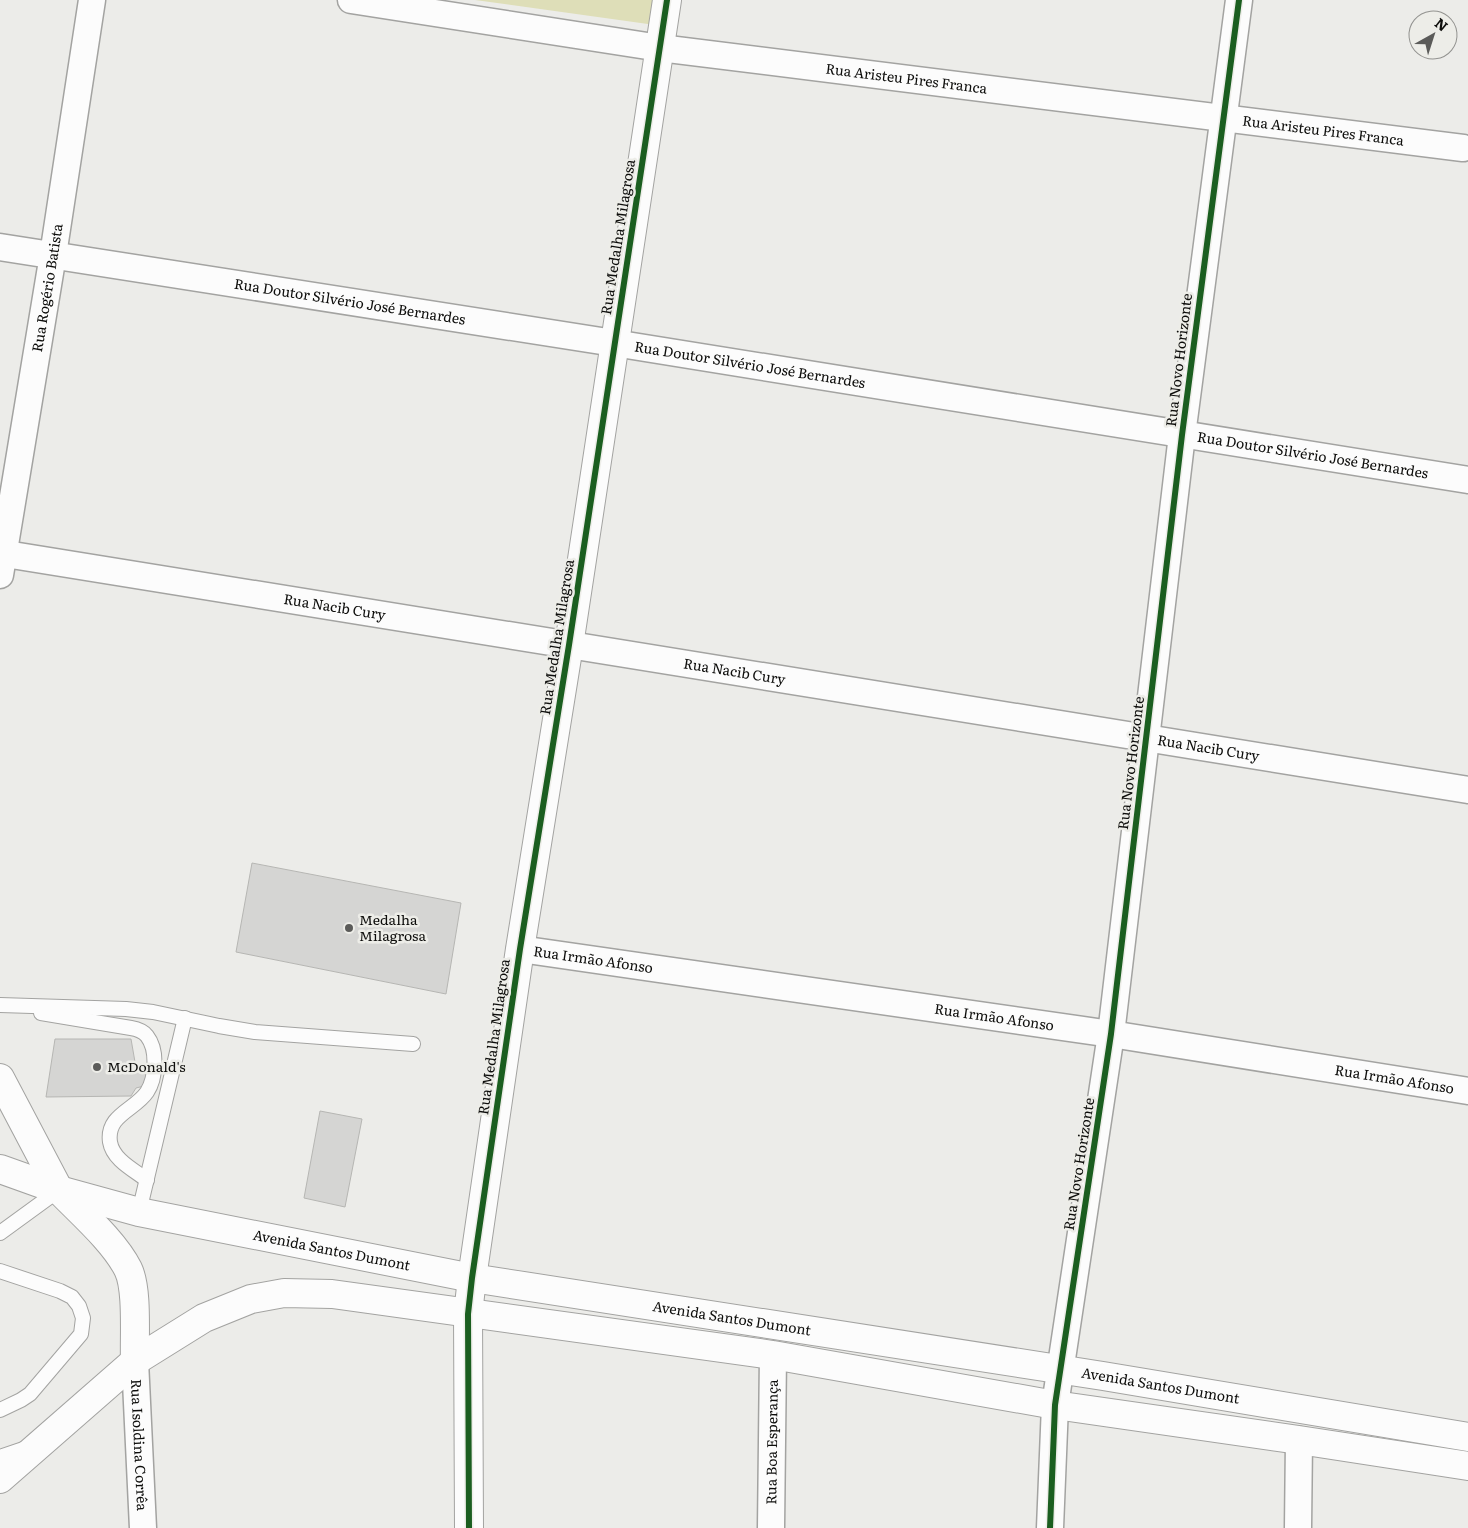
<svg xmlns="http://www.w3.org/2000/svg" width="1468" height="1528" font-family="Literata,serif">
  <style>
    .green { fill: #dedeb8 }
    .building { fill: #d5d5d3; stroke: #b6b6b3 }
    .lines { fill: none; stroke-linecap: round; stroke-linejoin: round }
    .lane-casing { stroke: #a3a3a1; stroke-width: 16 }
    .street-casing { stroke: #a3a3a1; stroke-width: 29 }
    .secondary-casing { stroke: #a3a3a1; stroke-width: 30 }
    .primary-casing { stroke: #a3a3a1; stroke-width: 30 }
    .lane { stroke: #fcfcfc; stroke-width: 14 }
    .street { stroke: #fcfcfc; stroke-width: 26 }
    .secondary { stroke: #fcfcfc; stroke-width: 28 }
    .primary { stroke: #fcfcfc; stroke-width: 28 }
    .cycleway-casing { stroke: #edede8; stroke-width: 9 }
    .cycleway { stroke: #1b5e20; stroke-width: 6 }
    .poi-dot { fill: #5b5b59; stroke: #edede8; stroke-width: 2 }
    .labels { text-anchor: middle; stroke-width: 5; stroke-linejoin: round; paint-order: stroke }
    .street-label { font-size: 14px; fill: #0d0d0b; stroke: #edede8 }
    .poi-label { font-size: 14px; fill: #0d0d0b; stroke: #edede8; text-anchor: start }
  </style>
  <rect width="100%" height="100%" fill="#ecece9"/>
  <polygon class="green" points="475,0 658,0 655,25"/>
  <g class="building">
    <polygon points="252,863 461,903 446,994 236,952"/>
    <polygon points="55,1039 131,1039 135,1062 151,1072 148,1085 136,1088 131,1096 46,1097"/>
    <polygon points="320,1111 362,1119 345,1207 304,1198"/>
  </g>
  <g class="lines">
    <defs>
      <g id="lane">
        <polyline points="0,1005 126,1009 153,1012 219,1026 255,1032 413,1044"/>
        <path d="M41 1013 131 1028C137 1029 143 1031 147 1036 158 1050 156 1078 147 1092 135 1110 106 1115 110 1142 113 1160 134 1170 147 1180"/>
        <polyline points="139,1212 185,1018"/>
        <polyline points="0,1233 59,1190"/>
        <polyline points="0,1271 60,1291 72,1297 79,1306 83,1318 81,1334 30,1394 21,1400 0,1410"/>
        <polyline points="0,1457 23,1449"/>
      </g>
      <g id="street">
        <path id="s1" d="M351 0 660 48 1463 148"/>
        <path id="s2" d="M0 247 614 343 1468 480"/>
        <path id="s3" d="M0 553 1468 790"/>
        <path id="s4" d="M0 575 53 255 92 0"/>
        <path id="s5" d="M520 949 1111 1034 1468 1091"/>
        <path id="s6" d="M135 1361 143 1528"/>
        <path id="s7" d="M771 1528 773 1355"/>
        <polyline points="1050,1528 1055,1405 1111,1034 1182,435 1239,0"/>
        <polyline points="1298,1528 1299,1440"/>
      </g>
      <g id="secondary">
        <polyline points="0,1078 59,1190"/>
        <polyline points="469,1528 468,1314 472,1278 520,949 569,645 667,0"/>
      </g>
      <g id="primary">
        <path id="s8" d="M0 1169 59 1190 139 1212 472 1278 1103 1376 1468 1437"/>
        <path d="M59 1190C80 1212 114 1241 128 1269 138 1289 134 1337 135 1361"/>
        <polyline points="0,1479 135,1361 204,1318 251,1299 284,1293 332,1294 773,1355 1055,1405 1299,1440 1468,1466"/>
      </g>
    </defs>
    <use href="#lane" class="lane-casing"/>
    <use href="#street" class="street-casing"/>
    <use href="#secondary" class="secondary-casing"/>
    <use href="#primary" class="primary-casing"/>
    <use href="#lane" class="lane"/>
    <use href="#street" class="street"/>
    <use href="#secondary" class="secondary"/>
    <use href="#primary" class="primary"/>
    <defs>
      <g id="cycleway">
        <polyline points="469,1528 468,1314 472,1278 520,949 569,645 667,0"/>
        <polyline points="1050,1528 1055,1405 1111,1034 1182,435 1239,0"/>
      </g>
    </defs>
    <use href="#cycleway" class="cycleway-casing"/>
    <use href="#cycleway" class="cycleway"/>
  </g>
  <g class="poi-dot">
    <circle cx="349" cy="928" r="5"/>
    <circle cx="97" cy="1067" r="5"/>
  </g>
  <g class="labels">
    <g class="street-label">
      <text dy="5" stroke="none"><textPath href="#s1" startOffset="561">Rua Aristeu Pires Franca</textPath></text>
      <text dy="5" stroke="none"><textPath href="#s1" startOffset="981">Rua Aristeu Pires Franca</textPath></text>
      <text transform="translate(618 237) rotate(-81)" y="5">Rua Medalha Milagrosa</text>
      <text dy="5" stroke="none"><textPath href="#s4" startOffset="291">Rua Rogério Batista</textPath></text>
      <text dy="5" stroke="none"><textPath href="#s2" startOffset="354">Rua Doutor Silvério José Bernardes</textPath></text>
      <text transform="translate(1179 360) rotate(-83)" y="5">Rua Novo Horizonte</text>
      <text dy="5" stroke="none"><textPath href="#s2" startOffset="759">Rua Doutor Silvério José Bernardes</textPath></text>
      <text dy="5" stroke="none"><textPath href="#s2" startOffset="1329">Rua Doutor Silvério José Bernardes</textPath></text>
      <text dy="5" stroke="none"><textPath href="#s3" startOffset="339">Rua Nacib Cury</textPath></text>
      <text transform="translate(557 637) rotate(-81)" y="5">Rua Medalha Milagrosa</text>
      <text dy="5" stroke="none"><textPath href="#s3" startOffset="744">Rua Nacib Cury</textPath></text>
      <text dy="5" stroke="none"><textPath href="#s3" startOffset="1224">Rua Nacib Cury</textPath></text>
      <text transform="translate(1131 763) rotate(-83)" y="5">Rua Novo Horizonte</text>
      <text dy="5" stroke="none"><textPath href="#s5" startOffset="74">Rua Irmão Afonso</textPath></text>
      <text dy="5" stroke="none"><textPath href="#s5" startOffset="479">Rua Irmão Afonso</textPath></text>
      <text transform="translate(494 1037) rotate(-82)" y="5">Rua Medalha Milagrosa</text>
      <text dy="5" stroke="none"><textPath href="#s5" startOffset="884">Rua Irmão Afonso</textPath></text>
      <text transform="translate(1079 1164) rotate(-81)" y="5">Rua Novo Horizonte</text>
      <text dy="5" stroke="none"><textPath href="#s8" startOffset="342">Avenida Santos Dumont</textPath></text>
      <text dy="5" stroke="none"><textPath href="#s8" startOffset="748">Avenida Santos Dumont</textPath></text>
      <text dy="5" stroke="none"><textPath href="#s8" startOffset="1182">Avenida Santos Dumont</textPath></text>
      <text dy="5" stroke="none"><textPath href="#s7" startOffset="86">Rua Boa Esperança</textPath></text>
      <text dy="5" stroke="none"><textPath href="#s6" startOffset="84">Rua Isoldina Corrêa</textPath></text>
    </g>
    <g class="poi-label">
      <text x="359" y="925">Medalha<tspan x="359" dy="16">Milagrosa</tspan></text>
      <text x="107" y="1072">McDonald's</text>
    </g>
  </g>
  <g transform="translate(1433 35) rotate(39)"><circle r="24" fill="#edede8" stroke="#939390"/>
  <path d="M0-4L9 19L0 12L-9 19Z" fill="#5b5b59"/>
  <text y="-8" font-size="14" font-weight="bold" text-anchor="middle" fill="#0d0d0b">N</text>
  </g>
</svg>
